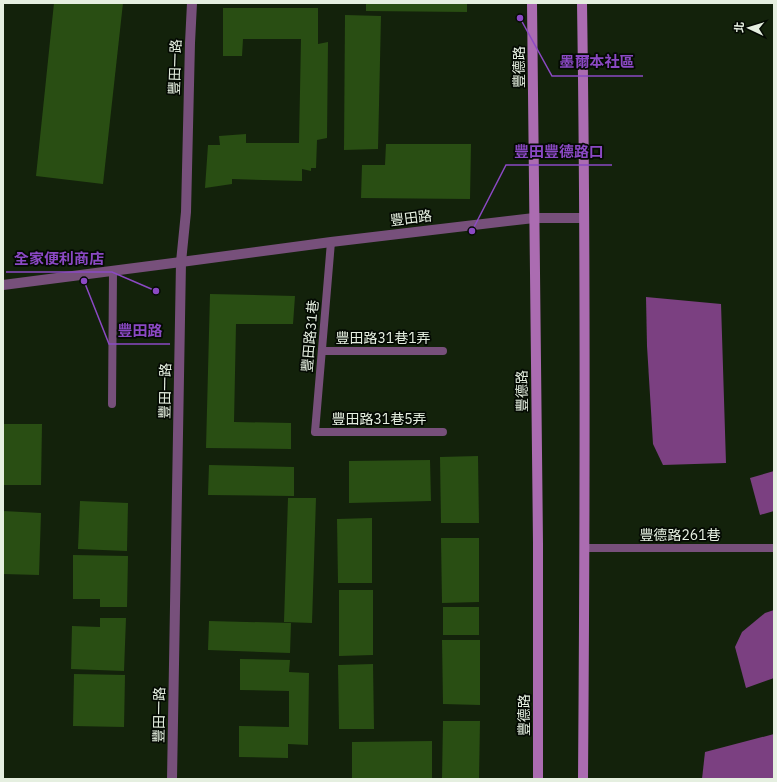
<svg xmlns="http://www.w3.org/2000/svg" width="777" height="782" font-family="'IBM Plex Sans','Noto Sans TC',sans-serif">
  <style>
    .water { fill: #7b4081 }
    .building { fill: #294e13 }
    .lines { fill: none; stroke-linecap: round; stroke-linejoin: round }
    .service { stroke: #77507b; stroke-width: 8 }
    .minor { stroke: #77507b; stroke-width: 10 }
    .tertiary { stroke: #77507b; stroke-width: 10 }
    .secondary { stroke: #ab6cb1; stroke-width: 10 }
    .labels { text-anchor: middle; stroke-width: 3.5; stroke-linejoin: round; paint-order: stroke }
    .street-label { font-size: 14px; fill: #e5efe0; stroke: #040a03 }
    .leader { fill: none; stroke: #8b49c4; stroke-width: 1.5 }
    .callout-dot { fill: #8b49c4; stroke: #040a03; stroke-width: 1.5 }
    .callout-label { font-size: 15px; text-anchor: middle; font-weight: bold; fill: #8b49c4; stroke: #040a03; stroke-width: 3.5; stroke-linejoin: round; paint-order: stroke }
  </style>
  <rect width="100%" height="100%" fill="#13220b"/>
  <g class="water">
    <polygon points="646,297 721,304 726,463 663,465 653,444 647,346"/>
    <polygon points="774,471 774,511 760,515 750,478"/>
    <polygon points="774,610 774,678 746,688 735,647 742,632 765,613"/>
    <polygon points="774,734 774,779 702,779 705,752"/>
  </g>
  <g class="building">
    <polygon points="54,3 123,3 103,184 36,176"/>
    <polygon points="366,3 467,3 467,12 366,11"/>
    <polygon points="223,8 318,8 318,44 328,42 327,138 317,140 316,168 311,168 311,171 302,169 302,181 232,179 232,184 205,188 208,145 220,145 219,136 246,134 246,143 299,143 301,39 243,39 242,56 223,56"/>
    <polygon points="345,15 381,16 378,149 344,150"/>
    <polygon points="386,144 471,144 470,199 361,198 362,165 385,165"/>
    <polygon points="210,294 295,296 293,324 236,324 234,422 291,423 291,449 206,448"/>
    <polygon points="3,424 42,424 41,485 3,485"/>
    <polygon points="478,456 479,523 441,523 440,457"/>
    <polygon points="430,460 431,501 349,503 349,461"/>
    <polygon points="209,465 294,467 294,496 208,495"/>
    <polygon points="288,498 316,498 312,623 284,622"/>
    <polygon points="80,501 128,503 127,551 78,549"/>
    <polygon points="3,511 41,513 39,575 3,574"/>
    <polygon points="372,518 372,583 338,583 337,519"/>
    <polygon points="441,538 479,538 479,602 442,603"/>
    <polygon points="73,555 128,556 127,607 100,607 100,599 73,599"/>
    <polygon points="339,590 373,590 373,655 339,656"/>
    <rect x="443" y="607" width="36" height="28"/>
    <polygon points="100,618 126,618 124,671 71,669 72,626 100,627"/>
    <polygon points="209,621 291,623 290,653 208,650"/>
    <polygon points="442,640 480,640 480,705 443,704"/>
    <polygon points="240,659 290,660 289,672 309,673 308,745 288,744 288,758 239,757 239,726 289,727 289,691 240,690"/>
    <polygon points="373,664 374,729 339,729 338,665"/>
    <polygon points="74,674 125,675 124,727 73,726"/>
    <polygon points="443,721 480,721 479,779 442,779"/>
    <polygon points="432,741 432,779 352,779 352,742"/>
  </g>
  <g class="lines">
    <g class="service">
      <polyline points="331,242 315,432 443,432"/>
      <polyline points="322,351 443,351"/>
      <polyline points="112,404 113,271"/>
      <polyline points="585,548 774,548"/>
    </g>
    <polyline class="minor" points="172,779 181,262 186,212 190,43 192,3"/>
    <polyline class="tertiary" points="3,285 181,262 331,242 534,218 584,218"/>
    <g class="secondary">
      <polyline points="532,3 538,543 538,779"/>
      <path d="M582 3C586 262 585 520 583 779"/>
    </g>
  </g>
  <g class="labels">
    <g class="street-label">
      <text transform="translate(175 67) rotate(-88)" y="5">豐田一路</text>
      <text transform="translate(519 67) rotate(-90)" y="5">豐德路</text>
      <text transform="translate(411 218) rotate(-7)" y="5">豐田路</text>
      <text transform="translate(310 336) rotate(-85)" y="5">豐田路31巷</text>
      <text x="383" y="343">豐田路31巷1弄</text>
      <text transform="translate(165 391) rotate(-89)" y="5">豐田一路</text>
      <text transform="translate(522 391) rotate(-91)" y="5">豐德路</text>
      <text x="379" y="424">豐田路31巷5弄</text>
      <text x="680" y="540">豐德路261巷</text>
      <text transform="translate(159 715) rotate(-89)" y="5">豐田一路</text>
      <text transform="translate(524 715) rotate(-90)" y="5">豐德路</text>
    </g>
  </g>
  <path class="leader" d="M520 18L552 76H643M472 231L506 165H612M156 291L112 272H6M84 281L109 344H170"/>
  <g class="callout-dot">
    <circle cx="520" cy="18" r="4"/>
    <circle cx="472" cy="231" r="4"/>
    <circle cx="156" cy="291" r="4"/>
    <circle cx="84" cy="281" r="4"/>
  </g>
  <g class="callout-label">
    <text x="597" y="67">墨爾本社區</text>
    <text x="559" y="157">豐田豐德路口</text>
    <text x="59" y="264">全家便利商店</text>
    <text x="140" y="336">豐田路</text>
  </g>
  <rect width="777" height="782" fill="none" stroke="#e5efe0" stroke-width="8"/>
  <g transform="translate(749 28) rotate(274)" stroke="#040a03" stroke-width="3" paint-order="stroke">
  <path d="M0-3L7 15L0 10L-7 15Z" fill="#e5efe0"/>
  <text y="-6" font-size="11" font-weight="bold" text-anchor="middle" fill="#e5efe0">北</text>
  </g>
</svg>
